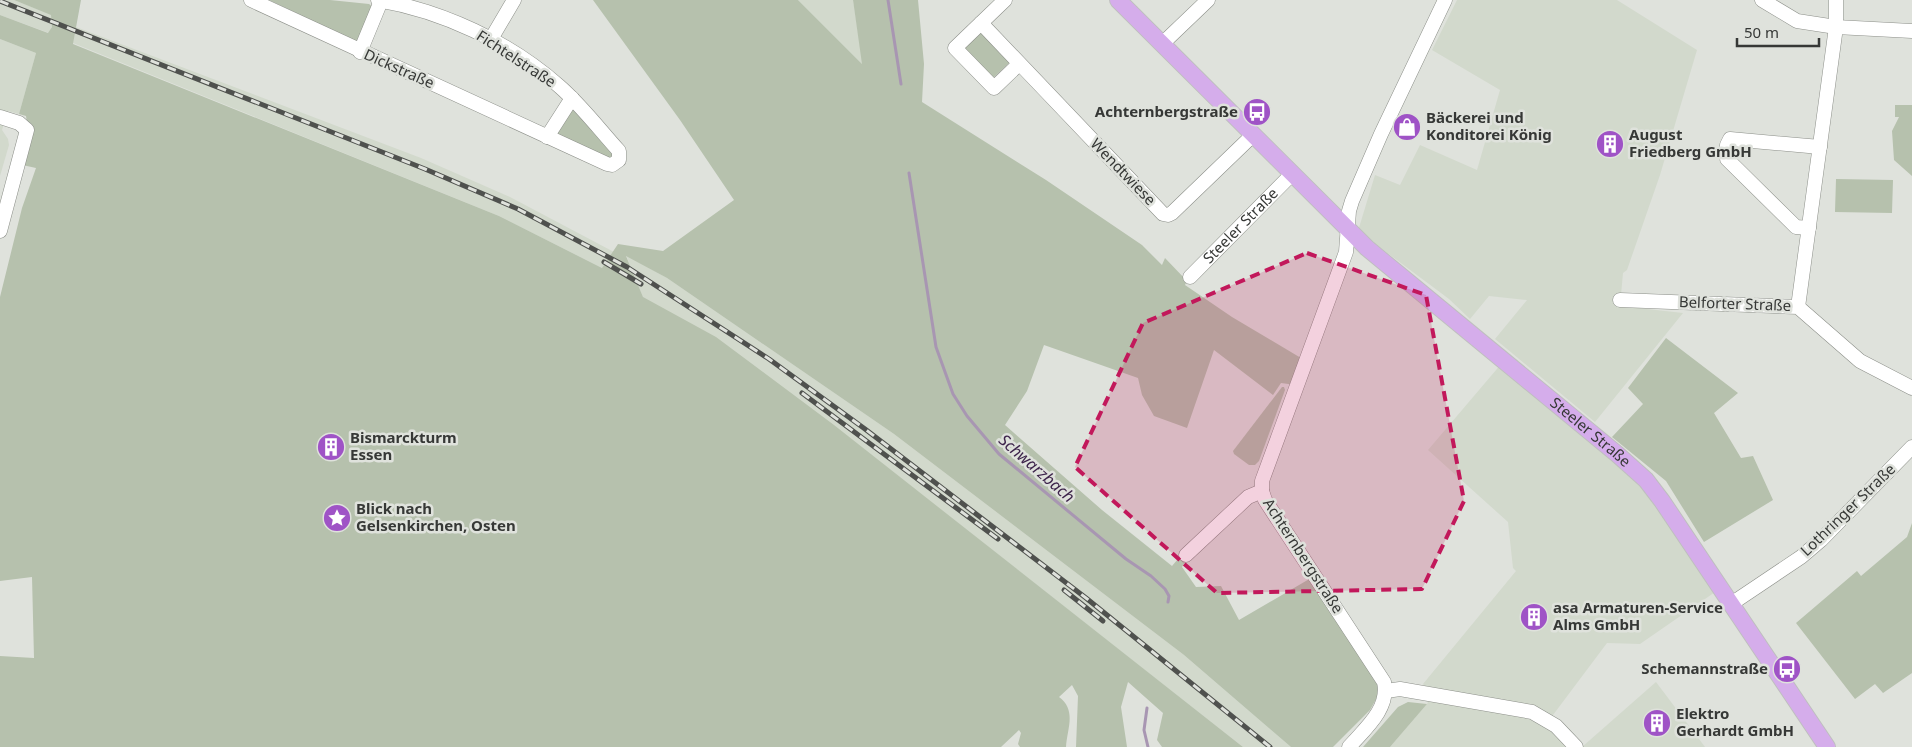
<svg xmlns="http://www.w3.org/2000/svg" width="1912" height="747" font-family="'Noto Sans',sans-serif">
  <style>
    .built { fill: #d2d9cc }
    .green { fill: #b6c1ad }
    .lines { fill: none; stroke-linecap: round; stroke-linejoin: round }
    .stream { stroke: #a896b2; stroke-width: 3 }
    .minor-casing { stroke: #8c8f89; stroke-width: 15 }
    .major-casing { stroke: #bfbfbf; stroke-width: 18 }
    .minor { stroke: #fff; stroke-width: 14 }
    .major { stroke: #d5adeb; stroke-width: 16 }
    .rail-casing { stroke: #4f514e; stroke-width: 5 }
    .rail { stroke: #dfe2dc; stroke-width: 3; stroke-dasharray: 9; stroke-linecap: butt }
    .marked { fill: #c2185b; fill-opacity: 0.2; stroke: #c2185b; stroke-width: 4; stroke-dasharray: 10 6; stroke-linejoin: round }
    .labels { text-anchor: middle; stroke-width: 5; stroke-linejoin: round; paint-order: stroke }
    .street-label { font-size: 15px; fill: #363836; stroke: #dfe2dc }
    .poi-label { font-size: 15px; font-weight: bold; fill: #363836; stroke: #dfe2dc; text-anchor: start }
    .water-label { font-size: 16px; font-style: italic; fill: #3d244b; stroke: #dfe2dc }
  </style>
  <rect width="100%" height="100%" fill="#dfe2dc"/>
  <g class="built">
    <polygon points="0,0 14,0 52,15 52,27 49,33 0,15"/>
    <polygon points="798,0 853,0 863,65"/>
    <polygon points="1457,0 1617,0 1697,50 1660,175 1627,270 1623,273 1620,306 1683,313 1595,422 1495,339 1527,300 1489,296 1470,319 1449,299 1358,231 1375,175 1400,185 1420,145 1477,170 1500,90 1432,50"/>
    <polygon points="76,27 421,158 510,197 614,252 602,268 499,216 73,43"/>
    <polygon points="0,39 36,53 19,114 8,111 2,130 8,139 9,145 0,176"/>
    <polygon points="626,255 667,278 894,434 1184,655 1291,747 1243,747 875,458 754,368 644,300"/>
    <polygon points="1502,363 1635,474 1718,590 1640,644 1607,643 1550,719 1570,747 1390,747 1427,704 1432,694 1423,684 1516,571 1513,568 1508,522 1428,450"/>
    <polygon points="1656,682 1705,747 1582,747"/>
  </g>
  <g class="green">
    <path d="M14 0H81L73 44 499 216 602 268 618 244 663 251 734 200 680 120 593 0H798L862 64 853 0H918L924 64 922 102 1046 180 1142 245 1162 265 1165 258 1187 281 1185 285 1232 317 1306 361 1296 385 1281 383 1273 395 1214 350 1187 428 1154 416 1142 395 1138 378 1044 345 1027 391 1005 425 1102 510 1172 566 1183 553 1187 559 1182 567 1196 587 1221 586 1239 620 1311 578 1377 678 1379 694 1370 710 1333 747H1291L1184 655 894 434 667 278 626 256 643 297 716 337 834 425 1243 747H1162L1157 740 1163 713 1128 682 1121 707 1127 747H1076L1078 696 1072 685 1059 697C1077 710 1067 729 1066 747H1020L1018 744 1021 733 1019 730 1001 747H0V656L34 658 32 577 0 581V297L22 208 36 168 18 164 28 130 26 116 19 114 36 53 0 39V15L48 33 52 27 51 15Z"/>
    <polygon points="269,0 330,0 369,4 373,7 357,42"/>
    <polygon points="980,31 1010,62 992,79 963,48"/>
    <polygon points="1895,105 1912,105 1912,176 1894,160 1892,131 1899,117 1895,117"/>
    <polygon points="573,109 613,153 611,160 557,134"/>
    <polygon points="1836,179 1893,180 1892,213 1835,212"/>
    <polygon points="1666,338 1738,393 1714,413 1741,458 1753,456 1773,500 1704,542 1666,481 1612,437 1643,404 1628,388"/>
    <polygon points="1282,387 1284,387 1285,390 1259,461 1255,465 1249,465 1234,454 1233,451"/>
    <polygon points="1912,523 1912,673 1883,693 1875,684 1855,699 1796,623 1857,571 1861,576 1907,537"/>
    <polygon points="1408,702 1427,704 1390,747 1363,747 1398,707"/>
  </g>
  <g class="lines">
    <g class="stream">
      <polyline points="888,0 901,84"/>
      <polyline points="909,173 936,347 953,394 967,416 999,454 1126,559 1151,576 1165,589 1169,596 1168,602"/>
      <polyline points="1147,708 1144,730 1148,747"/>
    </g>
    <defs>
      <g id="minor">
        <path d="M251 0 607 164 612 165 619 160V151C599 129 581 105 559 86 509 42 443 11 378 0"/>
        <polyline points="1005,0 981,23 1163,214 1168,215 1172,213 1253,135"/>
        <polyline points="1762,0 1797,21 1836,27 1912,31"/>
        <polyline points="981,23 955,48 994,88 1019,64"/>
        <polyline points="491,39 514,0"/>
        <polyline points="1162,44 1208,0"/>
        <polyline points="360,52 381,1"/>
        <polyline points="0,117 19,123 27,130 0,231"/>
        <polyline points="547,137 572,98"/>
        <polyline points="1809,228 1796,227 1727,159 1727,145 1730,139 1820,147"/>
        <path id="s1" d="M1190 277 1292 174"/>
        <polyline points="1620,300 1798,307 1860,361 1912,388"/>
        <polyline points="1798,307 1836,27 1836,0"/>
        <polyline points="1186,555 1248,497 1262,491"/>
        <polyline points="1731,604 1801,557 1821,540 1912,447"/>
        <polyline points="1386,691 1400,689 1532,712 1556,726 1576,747"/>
        <path d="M1349 747C1365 729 1390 708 1384 682L1265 500 1262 491V481L1346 252 1349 211 1352 201 1381 134 1445 0"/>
      </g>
      <g id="major">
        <path id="s2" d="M1118 0 1367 248 1617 454 1646 480 1662 501 1827 747"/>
      </g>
    </defs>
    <use href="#minor" class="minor-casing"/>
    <use href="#major" class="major-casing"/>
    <use href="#minor" class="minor"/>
    <use href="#major" class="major"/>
    <defs>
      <g id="rail">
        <polyline points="0,1 425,169 518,209 627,267 769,359 865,429 1086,598 1270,747"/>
        <polyline points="604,262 641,284"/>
        <polyline points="802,393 998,539"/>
        <polyline points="1064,590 1103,621"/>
      </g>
    </defs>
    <use href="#rail" class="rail-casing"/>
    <use href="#rail" class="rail"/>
  </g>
  <path class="marked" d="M1307 253 1426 295 1464 501 1422 589 1217 593 1075 467 1143 323Z"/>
  <defs>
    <symbol id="bus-disc" viewBox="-11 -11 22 22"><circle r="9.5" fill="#9f53c6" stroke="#dfe2dc"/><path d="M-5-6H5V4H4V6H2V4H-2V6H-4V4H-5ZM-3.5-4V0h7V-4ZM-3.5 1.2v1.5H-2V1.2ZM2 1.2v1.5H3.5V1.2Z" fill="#fff"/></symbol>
    <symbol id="shop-disc" viewBox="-11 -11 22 22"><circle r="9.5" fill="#9f53c6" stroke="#dfe2dc"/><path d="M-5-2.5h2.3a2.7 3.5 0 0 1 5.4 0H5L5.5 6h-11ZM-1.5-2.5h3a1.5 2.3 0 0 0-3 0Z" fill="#fff"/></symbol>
    <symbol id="building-disc" viewBox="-11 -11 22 22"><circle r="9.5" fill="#9f53c6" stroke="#dfe2dc"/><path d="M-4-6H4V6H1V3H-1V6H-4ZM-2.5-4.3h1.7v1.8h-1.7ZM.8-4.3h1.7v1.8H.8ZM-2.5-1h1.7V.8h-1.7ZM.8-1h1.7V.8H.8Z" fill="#fff"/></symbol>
    <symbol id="sight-disc" viewBox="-11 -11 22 22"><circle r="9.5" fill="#9f53c6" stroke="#dfe2dc"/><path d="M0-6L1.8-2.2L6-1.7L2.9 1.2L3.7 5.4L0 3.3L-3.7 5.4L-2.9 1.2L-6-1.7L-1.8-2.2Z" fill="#fff"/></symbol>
  </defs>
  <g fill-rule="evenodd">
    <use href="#bus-disc" x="1241" y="96" width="32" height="32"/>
    <use href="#shop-disc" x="1391" y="111" width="32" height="32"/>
    <use href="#building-disc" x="1594" y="128" width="32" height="32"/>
    <use href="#building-disc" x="315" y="431" width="32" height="32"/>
    <use href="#sight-disc" x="321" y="502" width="32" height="32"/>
    <use href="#building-disc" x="1518" y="601" width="32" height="32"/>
    <use href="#bus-disc" x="1771" y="653" width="32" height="32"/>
    <use href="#building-disc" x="1641" y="707" width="32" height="32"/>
  </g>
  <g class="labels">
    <g class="street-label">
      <text transform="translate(516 59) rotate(33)" y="5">Fichtelstraße</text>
      <text transform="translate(399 69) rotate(24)" y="5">Dickstraße</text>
      <text transform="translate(1123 172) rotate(46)" y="5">Wendtwiese</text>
      <text dy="5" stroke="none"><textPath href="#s1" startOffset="72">Steeler Straße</textPath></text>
      <text transform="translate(1735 304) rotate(2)" y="5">Belforter Straße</text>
      <text dy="5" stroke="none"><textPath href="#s2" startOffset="641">Steeler Straße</textPath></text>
      <text transform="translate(1848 510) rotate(-44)" y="5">Lothringer Straße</text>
      <text transform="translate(1303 556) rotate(57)" y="5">Achternbergstraße</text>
    </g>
    <g class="poi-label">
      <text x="1238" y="117" text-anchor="end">Achternbergstraße</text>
      <text x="1426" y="123">Bäckerei und<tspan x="1426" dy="17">Konditorei König</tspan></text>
      <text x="1629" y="140">August<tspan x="1629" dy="17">Friedberg GmbH</tspan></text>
      <text x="350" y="443">Bismarckturm<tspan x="350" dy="17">Essen</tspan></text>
      <text x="356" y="514">Blick nach<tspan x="356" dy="17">Gelsenkirchen, Osten</tspan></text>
      <text x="1553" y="613">asa Armaturen-Service<tspan x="1553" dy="17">Alms GmbH</tspan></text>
      <text x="1768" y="674" text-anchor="end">Schemannstraße</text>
      <text x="1676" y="719">Elektro<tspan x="1676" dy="17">Gerhardt GmbH</tspan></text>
    </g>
    <g class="water-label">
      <text transform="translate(1037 468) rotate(41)" y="6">Schwarzbach</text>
    </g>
  </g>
  <path d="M1737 38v8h82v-8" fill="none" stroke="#363836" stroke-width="2.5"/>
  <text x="1744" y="38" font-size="15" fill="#363836" stroke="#dfe2dc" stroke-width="4" paint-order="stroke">50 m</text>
</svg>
